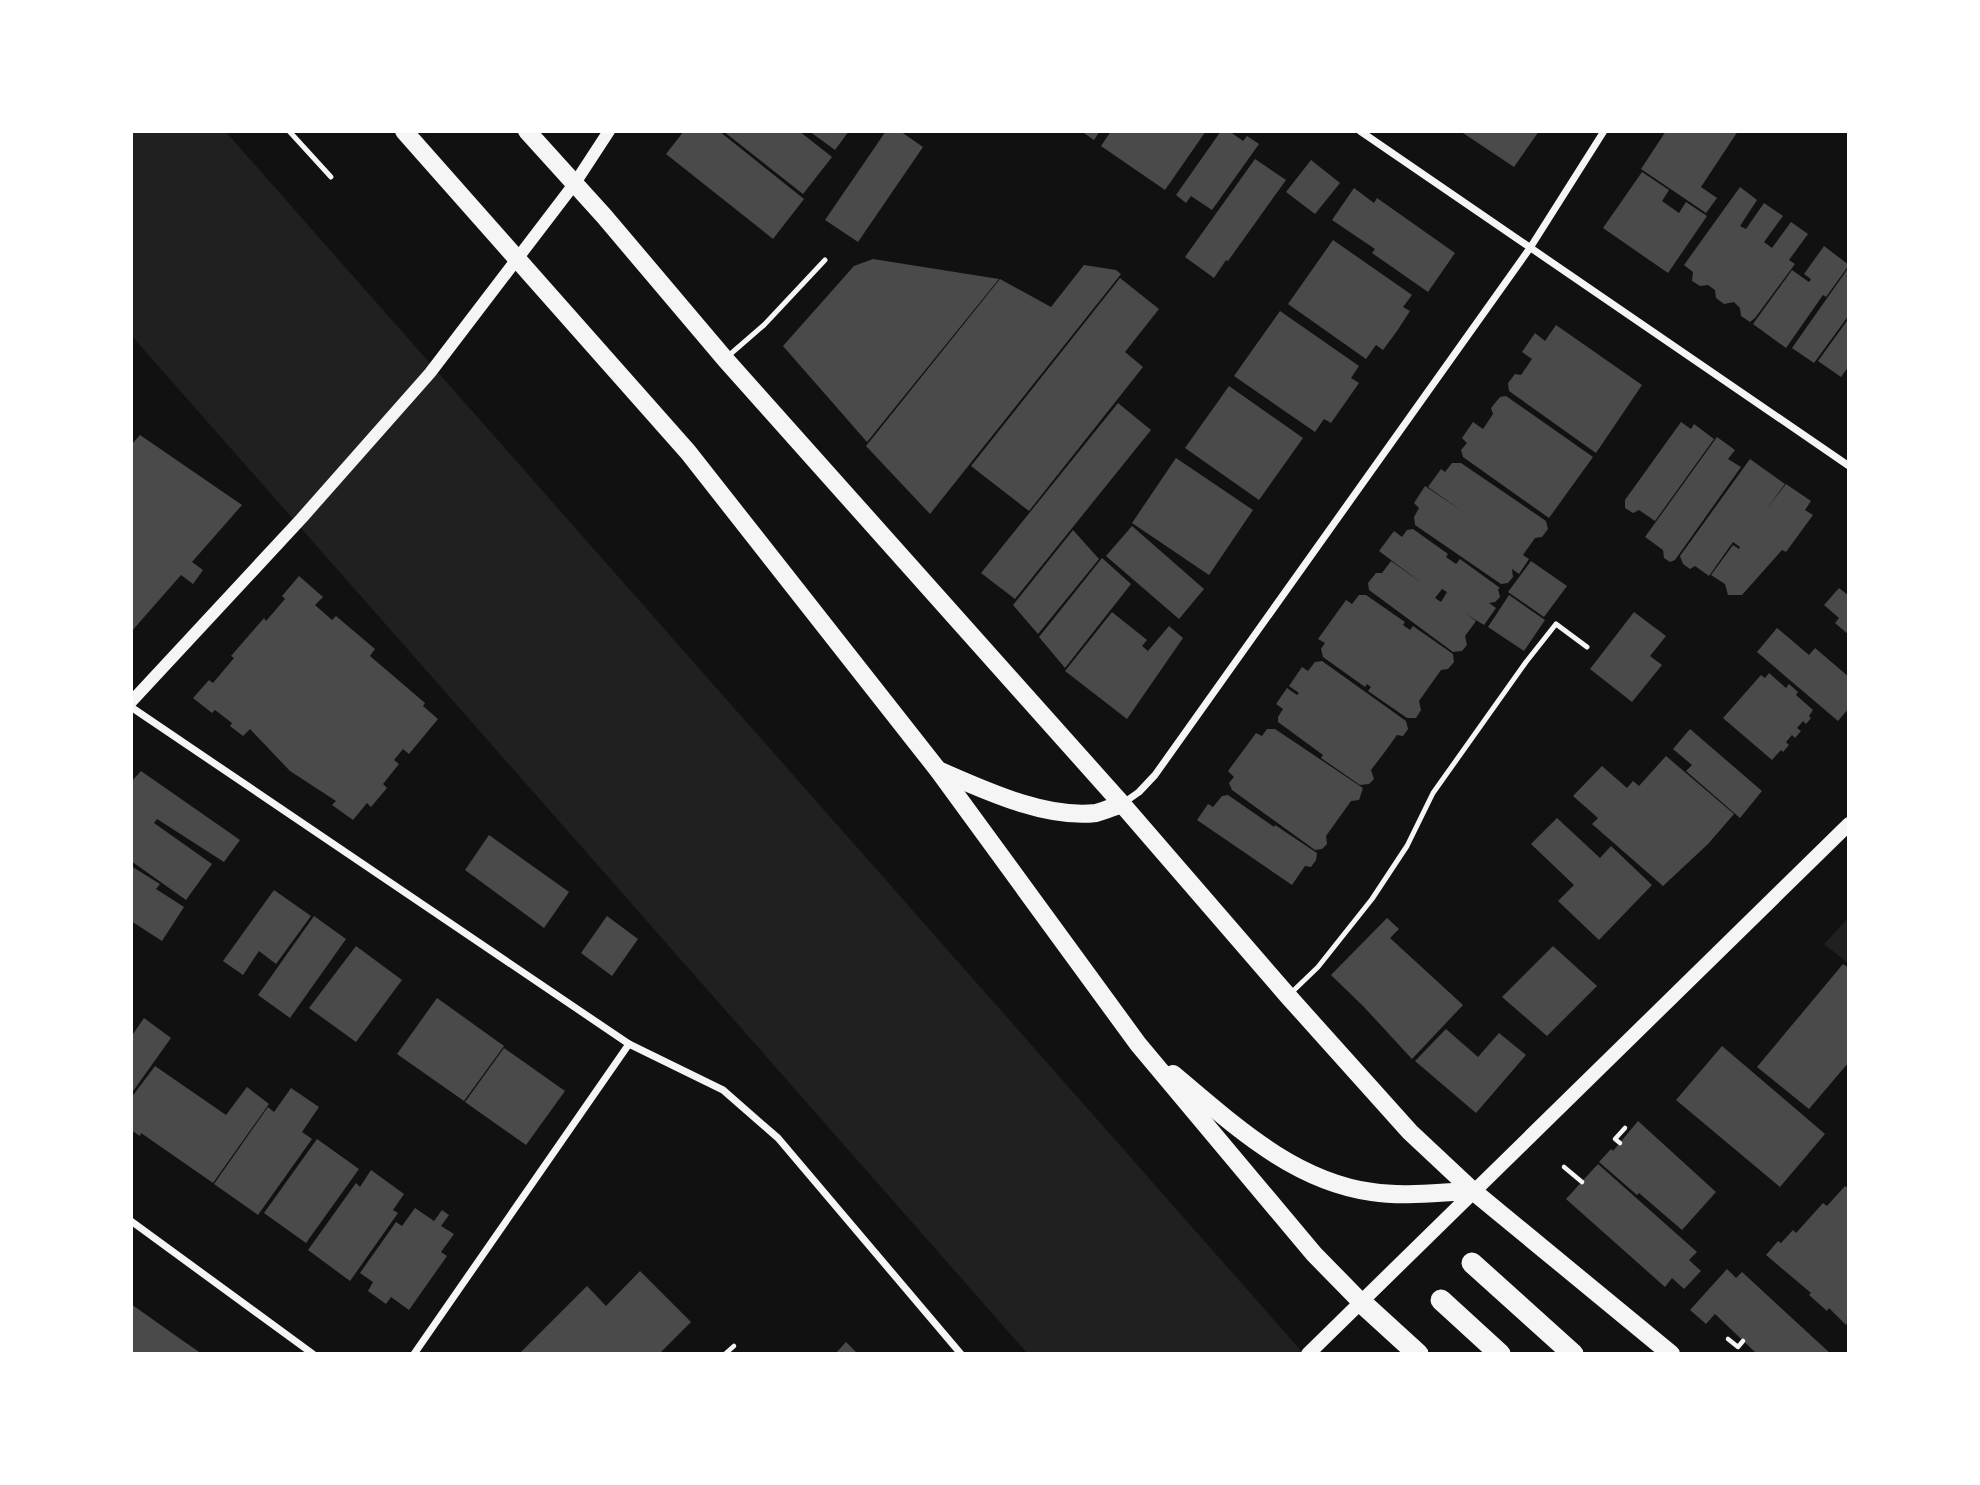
<svg xmlns="http://www.w3.org/2000/svg" width="1980" height="1485" font-family="Jost,sans-serif">
  <style>
    .green { fill: #202020 }
    .building { fill: #4a4a4a; fill-rule: evenodd }
    .lines { fill: none; stroke-linecap: round; stroke-linejoin: round }
    .path { stroke: #f5f5f5; stroke-width: 4.5 }
    .service { stroke: #f5f5f5; stroke-width: 5 }
    .minor { stroke: #f5f5f5; stroke-width: 7 }
    .tertiary { stroke: #f5f5f5; stroke-width: 12 }
    .secondary { stroke: #f5f5f5; stroke-width: 14 }
    .primary { stroke: #f5f5f5; stroke-width: 18 }
    .motorway { stroke: #f5f5f5; stroke-width: 21 }
  </style>
  <rect width="100%" height="100%" fill="#111"/>
  <g class="green">
    <polygon points="131,131 225,131 1304,1354 1028,1354 131,335"/>
    <polygon points="1849,917 1849,964 1824,944"/>
  </g>
  <g class="building">
    <polygon points="684,131 719,131 804,199 773,239 666,154"/>
    <polygon points="723,131 799,131 832,157 803,194"/>
    <polygon points="809,131 849,131 835,150"/>
    <polygon points="886,131 900,131 923,147 858,242 825,220"/>
    <polygon points="1081,131 1100,131 1094,140"/>
    <polygon points="1111,131 1206,131 1165,190 1101,146"/>
    <polygon points="1221,131 1229,131 1243,141 1247,136 1259,144 1212,210 1191,196 1186,203 1176,195"/>
    <polygon points="1460,131 1539,131 1514,167"/>
    <polygon points="1666,131 1738,131 1701,187 1717,198 1706,213 1641,169"/>
    <polygon points="1255,159 1286,180 1228,261 1226,260 1214,278 1185,257"/>
    <polygon points="1311,160 1340,183 1315,214 1286,192"/>
    <polygon points="1642,172 1669,190 1662,201 1679,213 1686,202 1707,216 1668,273 1603,228"/>
    <polygon points="1740,187 1757,200 1740,226 1746,229 1764,203 1783,216 1764,242 1772,248 1791,222 1808,234 1789,260 1795,264 1755,318 1750,322 1741,316 1740,308 1734,302 1724,304 1716,298 1715,290 1708,285 1700,286 1692,281 1693,272 1684,265"/>
    <polygon points="1354,188 1374,203 1377,198 1455,253 1428,292 1372,253 1375,249 1332,220"/>
    <polygon points="1333,240 1412,295 1403,307 1410,311 1397,331 1383,350 1376,345 1366,359 1288,304"/>
    <polygon points="1824,246 1849,265 1826,297 1823,295 1786,348 1753,324 1792,270 1809,282 1811,279 1804,274"/>
    <polygon points="873,259 999,279 867,442 783,346 854,266"/>
    <polygon points="1084,265 1116,270 1121,274 930,514 866,446 1000,279 1051,307"/>
    <polygon points="1849,267 1849,315 1814,363 1792,348"/>
    <polygon points="1120,278 1159,309 1125,352 1143,367 1029,511 971,466"/>
    <polygon points="1280,311 1359,366 1351,378 1359,383 1331,423 1324,419 1315,432 1234,376"/>
    <polygon points="1849,318 1849,366 1841,377 1818,361"/>
    <polygon points="1556,325 1642,385 1596,453 1509,391 1508,383 1515,374 1521,375 1532,359 1522,352 1535,333 1545,341"/>
    <polygon points="1229,386 1303,438 1259,500 1185,448"/>
    <polygon points="1506,396 1593,457 1549,518 1463,457 1461,450 1467,443 1462,438 1473,422 1483,429 1493,414 1491,408 1500,397"/>
    <polygon points="1118,403 1151,430 1015,599 981,573"/>
    <polygon points="1681,422 1691,429 1694,424 1714,439 1655,521 1639,510 1633,513 1625,508 1625,500"/>
    <polygon points="140,435 242,505 192,562 203,570 193,584 181,575 131,632 131,445"/>
    <polygon points="1717,437 1735,450 1728,459 1741,467 1675,560 1670,562 1664,558 1663,550 1645,537"/>
    <polygon points="1176,458 1253,510 1209,575 1132,523"/>
    <polygon points="1750,459 1785,484 1766,510 1786,484 1811,501 1805,510 1813,515 1786,552 1782,550 1742,595 1728,595 1725,584 1711,575 1733,545 1739,549 1740,547 1733,542 1709,576 1695,566 1690,569 1683,564 1680,556"/>
    <polygon points="1452,463 1461,463 1546,521 1548,529 1542,537 1535,538 1523,555 1529,559 1519,574 1512,569 1513,577 1508,583 1501,584 1415,525 1414,517 1419,508 1414,503 1425,486 1462,511 1428,487 1441,469 1445,472"/>
    <polygon points="1132,526 1204,589 1179,619 1106,556"/>
    <path d="M1413 529 1448 554 1446 557 1456 564 1460 559 1500 588 1498 589 1500 597 1495 602 1489 603 1496 608 1484 625 1466 614 1476 621 1465 636 1467 645 1462 651 1453 652 1369 590 1368 583 1376 573H1382L1391 561 1423 584 1379 551 1394 531 1402 537 1407 530ZM1442 589 1447 592 1441 602 1435 598Z"/>
    <polygon points="1073,530 1099,559 1038,634 1013,605"/>
    <polygon points="1102,558 1131,584 1065,668 1039,637"/>
    <polygon points="1531,561 1567,586 1544,617 1508,592"/>
    <polygon points="299,576 323,597 315,605 332,620 336,616 375,649 370,656 425,703 423,706 438,719 409,754 403,749 394,760 399,764 383,784 387,788 371,807 367,803 353,820 332,805 336,801 290,771 250,729 243,736 230,726 232,723 215,710 212,713 193,698 209,680 213,683 234,658 231,656 264,618 266,621 285,599 282,596"/>
    <polygon points="1839,588 1849,596 1849,635 1835,623 1839,618 1824,605"/>
    <polygon points="1359,595 1366,595 1405,622 1403,625 1410,630 1413,626 1453,654 1454,662 1448,669 1441,670 1419,701 1421,710 1416,718 1407,718 1368,691 1371,687 1367,684 1365,687 1323,657 1321,649 1325,643 1318,639 1346,600 1352,604"/>
    <polygon points="1509,595 1545,620 1524,651 1488,627"/>
    <polygon points="1112,612 1147,640 1142,646 1148,651 1169,626 1183,638 1127,719 1065,671"/>
    <polygon points="1634,612 1666,636 1650,656 1662,665 1632,702 1590,669"/>
    <polygon points="1777,628 1809,655 1815,648 1849,677 1849,708 1838,721 1757,652"/>
    <polygon points="1322,661 1406,721 1408,729 1403,736 1397,735 1384,753 1371,770 1374,779 1369,784 1360,785 1321,758 1323,755 1278,722 1278,717 1283,709 1276,704 1287,688 1297,695 1299,693 1289,686 1302,667 1308,671 1315,662"/>
    <polygon points="1769,673 1786,688 1789,684 1798,692 1796,695 1813,710 1809,716 1811,718 1806,724 1803,721 1797,728 1801,731 1795,738 1792,735 1786,742 1789,745 1783,752 1781,750 1772,760 1723,718 1761,675 1765,678"/>
    <polygon points="1267,729 1275,729 1363,788 1359,800 1351,801 1326,836 1327,844 1322,849 1315,850 1232,790 1229,783 1234,777 1228,771 1256,733 1262,736"/>
    <polygon points="1690,729 1762,791 1740,818 1686,771 1692,765 1673,749"/>
    <polygon points="1666,756 1734,814 1708,844 1663,886 1592,824 1598,818 1573,796 1602,766 1627,788 1633,781 1639,786"/>
    <polygon points="141,771 240,840 224,862 157,819 154,823 212,864 186,900 131,861 131,782"/>
    <polygon points="1228,795 1274,827 1275,825 1317,853 1316,860 1311,867 1305,866 1292,885 1197,820 1208,804 1213,807 1222,796"/>
    <polygon points="1557,818 1600,858 1611,846 1652,885 1599,940 1558,901 1574,885 1531,844"/>
    <polygon points="489,835 569,892 544,928 465,870"/>
    <polygon points="131,866 160,884 156,889 184,907 162,941 131,921"/>
    <polygon points="274,890 311,916 276,964 259,951 243,975 223,961"/>
    <polygon points="314,916 346,939 290,1018 258,995"/>
    <polygon points="607,916 638,939 612,976 581,953"/>
    <polygon points="1387,918 1399,929 1390,938 1463,1005 1412,1059 1364,1007 1331,975"/>
    <polygon points="356,946 402,980 356,1042 309,1008"/>
    <polygon points="1553,946 1597,986 1547,1036 1502,997"/>
    <polygon points="1843,964 1849,968 1849,1062 1809,1109 1757,1067"/>
    <polygon points="437,998 504,1046 464,1101 397,1054"/>
    <polygon points="144,1018 171,1038 131,1094 131,1037"/>
    <polygon points="1446,1029 1478,1057 1499,1033 1526,1055 1476,1113 1415,1061"/>
    <polygon points="1722,1046 1825,1134 1780,1187 1676,1100"/>
    <polygon points="504,1048 565,1091 526,1145 465,1102"/>
    <polygon points="155,1066 226,1115 247,1087 269,1104 213,1183 141,1133 140,1136 131,1130 131,1098"/>
    <polygon points="291,1088 319,1107 302,1132 312,1139 258,1215 214,1184 268,1107 274,1112"/>
    <polygon points="1638,1121 1716,1192 1682,1230 1639,1193 1637,1195 1599,1162 1611,1149 1613,1151"/>
    <polygon points="317,1139 359,1169 306,1243 264,1213"/>
    <polygon points="1598,1164 1697,1252 1689,1260 1701,1271 1684,1289 1672,1278 1665,1287 1566,1199"/>
    <polygon points="371,1170 404,1194 393,1210 398,1213 350,1281 308,1250 356,1183 360,1187"/>
    <polygon points="1845,1186 1849,1189 1849,1321 1846,1325 1829,1308 1827,1311 1809,1295 1811,1293 1766,1255 1778,1241 1781,1243 1793,1230 1796,1233 1823,1203 1827,1206"/>
    <polygon points="415,1208 434,1221 442,1210 449,1215 441,1226 454,1234 441,1252 447,1256 409,1310 391,1297 386,1304 368,1291 373,1282 360,1273 396,1222 402,1226"/>
    <polygon points="1727,1269 1736,1278 1742,1272 1831,1354 1757,1354 1715,1314 1706,1324 1690,1310"/>
    <polygon points="640,1271 691,1322 659,1354 519,1354 587,1286 606,1306"/>
    <polygon points="131,1304 179,1338 202,1354 131,1354"/>
    <polygon points="846,1342 858,1354 835,1354"/>
  </g>
  <g class="lines">
    <g class="path">
      <polyline points="1620,1143 1615,1139 1625,1128"/>
      <polyline points="1564,1167 1582,1182"/>
      <polyline points="1728,1339 1738,1347 1743,1341"/>
      <polyline points="725,1354 734,1346"/>
    </g>
    <g class="service">
      <polyline points="289,131 331,177"/>
      <polyline points="727,357 764,325 825,260"/>
      <polyline points="1290,994 1318,967 1372,899 1407,846 1433,793 1526,662 1556,624 1587,647"/>
    </g>
    <g class="minor">
      <polyline points="1360,131 1849,466"/>
      <polyline points="131,707 629,1044 723,1090 778,1138 961,1354"/>
      <polyline points="1122,804 1139,792 1155,775 1530,248 1604,131"/>
      <polyline points="131,1221 313,1354"/>
      <polyline points="414,1354 629,1044"/>
    </g>
    <polyline class="tertiary" points="131,702 301,519 430,373 575,183 609,131"/>
    <polyline class="secondary" points="1308,1354 1849,824"/>
    <g class="primary">
      <polyline points="404,131 688,452 938,770 1138,1044 1314,1254 1361,1302"/>
      <polyline points="527,131 604,216 725,359 1122,804 1288,996 1410,1132 1473,1191 1671,1354"/>
      <path d="M938 770C984 790 1045 819 1096 813 1104 811 1113 807 1122 804"/>
      <path d="M1173 1074C1232 1123 1292 1181 1372 1192 1405 1197 1440 1192 1473 1191"/>
    </g>
    <g class="motorway">
      <polyline points="1472,1263 1573,1354"/>
      <polyline points="1441,1300 1500,1354"/>
      <polyline points="1361,1302 1418,1354"/>
    </g>
  </g>
  <rect width="1980" height="1485" fill="none" stroke="#ffffff" stroke-width="266"/>
</svg>
